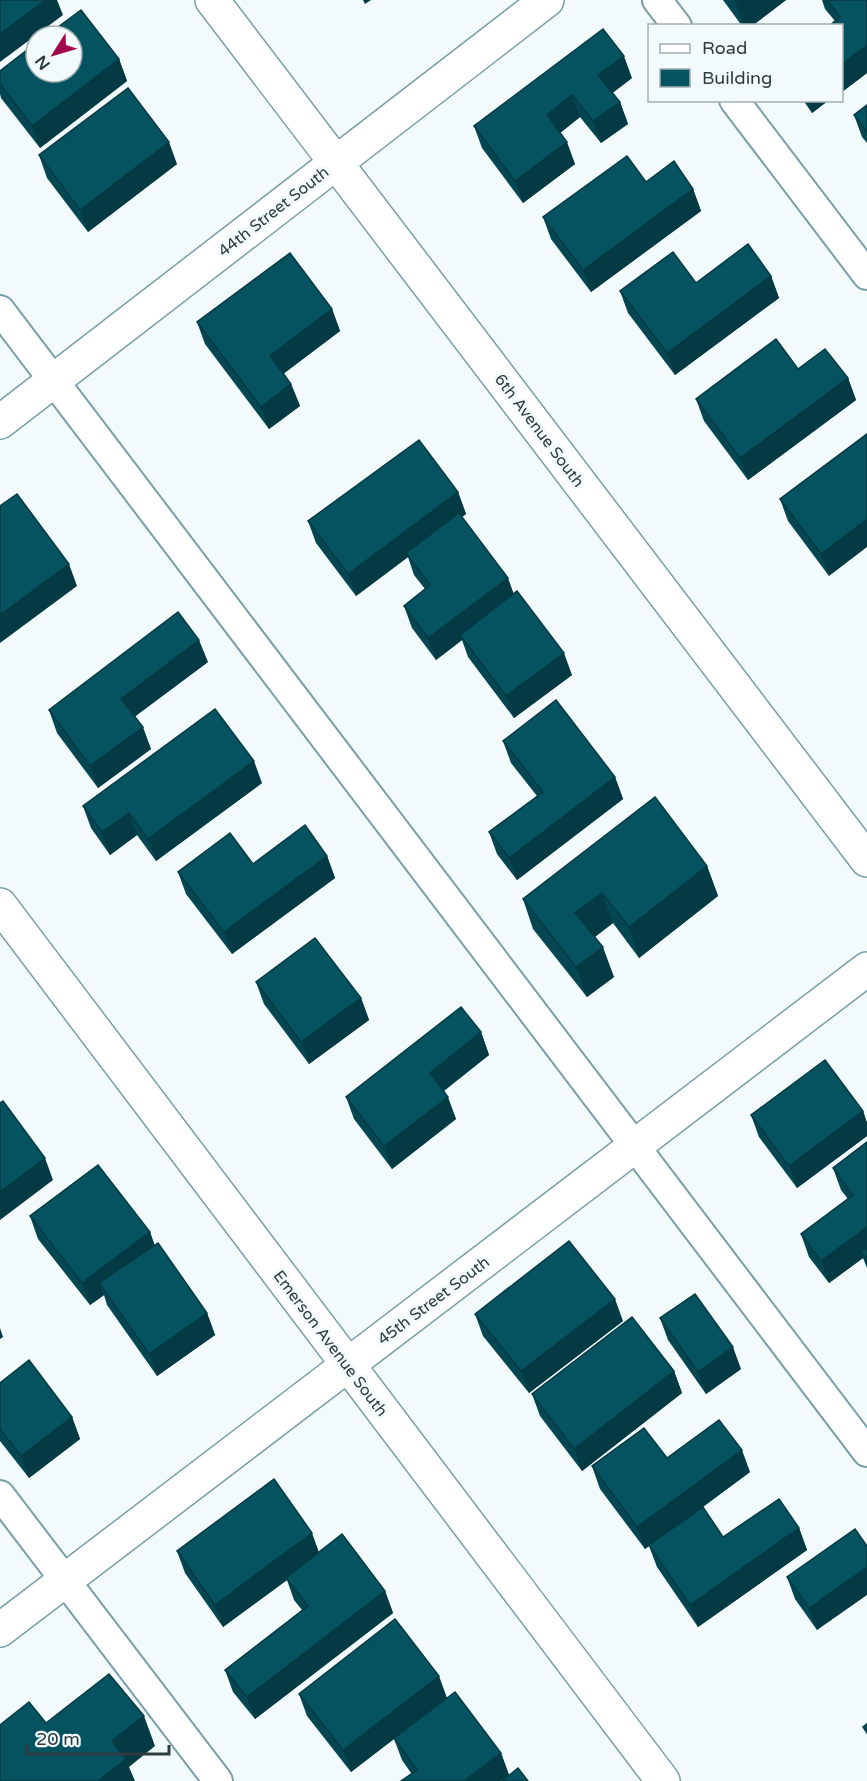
<svg xmlns="http://www.w3.org/2000/svg" width="867" height="1781" font-family="'Varela Round',sans-serif">
  <style>
    .lines { fill: none; stroke-linecap: round; stroke-linejoin: round }
    .lane-casing { stroke: #799fa9; stroke-width: 32 }
    .street-casing { stroke: #799fa9; stroke-width: 36 }
    .lane { stroke: #fff; stroke-width: 28 }
    .street { stroke: #fff; stroke-width: 33 }
    .wall { fill: #044753 }
    .shaded-wall { fill: #043a43 }
    .building { fill: #055360; stroke: #043a43; stroke-width: 1.5 }
    .labels { text-anchor: middle; stroke-width: 6; stroke-linejoin: round; paint-order: stroke }
    .street-label { font-size: 16px; fill: #2c3c40; stroke: #f2fafc }
  </style>
  <rect width="100%" height="100%" fill="#f2fafc"/>
  <g class="lines">
    <defs>
      <g id="lane">
        <polyline points="657,0 677,26"/>
        <polyline points="734,100 867,275"/>
        <polyline points="0,310 867,1452"/>
        <polyline points="0,1495 218,1781"/>
      </g>
      <g id="street">
        <polyline points="212,0 867,860"/>
        <polyline points="0,422 547,0"/>
        <polyline points="0,905 663,1781"/>
        <polyline points="0,1630 867,969"/>
      </g>
    </defs>
    <use href="#lane" class="lane-casing"/>
    <use href="#street" class="street-casing"/>
    <use href="#lane" class="lane"/>
    <use href="#street" class="street"/>
  </g>
  <g class="wall">
    <polygon points="723,0 786,0 752,26 742,26"/>
    <polygon points="822,0 867,0 867,73 842,92 842,26 835,21 825,9"/>
    <polygon points="119,59 127,81 40,148 1,98 0,94 0,71"/>
    <polygon points="632,78 612,93 620,102 628,124 601,143 580,117 560,133 575,164 523,203 482,148 474,126"/>
    <polygon points="803,100 829,100 812,113"/>
    <polygon points="867,105 867,143 862,137 854,115"/>
    <polygon points="39,155 177,164 88,232 47,178"/>
    <polygon points="646,182 693,189 701,211 591,292 551,239 543,217"/>
    <polygon points="771,276 779,298 675,375 628,313 620,291"/>
    <polygon points="332,309 340,331 284,373 291,384 300,406 269,429 205,344 197,322"/>
    <polygon points="798,369 848,378 856,400 748,480 704,421 696,399"/>
    <polygon points="867,434 829,576 788,521 780,499"/>
    <polygon points="458,492 466,514 462,517 514,594 572,675 514,718 468,657 462,640 436,660 412,628 404,606 425,589 414,575 408,557 356,596 316,543 308,521"/>
    <polygon points="208,662 135,716 151,749 98,788 57,733 49,710"/>
    <polygon points="503,741 615,777 623,799 517,880 497,854 489,832 537,796 511,763"/>
    <polygon points="262,783 156,861 137,835 110,855 91,828 83,806"/>
    <polygon points="327,856 335,878 232,954 186,894 178,872"/>
    <polygon points="707,866 718,896 639,958 613,923 595,937 614,977 587,997 533,929 523,899"/>
    <polygon points="256,982 361,998 369,1020 309,1064 264,1004"/>
    <polygon points="481,1032 489,1055 444,1091 456,1119 392,1169 354,1119 346,1097"/>
    <polygon points="863,1111 867,1123 867,1136 797,1188 759,1137 751,1115"/>
    <polygon points="867,1142 867,1268 863,1258 829,1283 809,1257 801,1234 848,1199 841,1190 833,1168"/>
    <polygon points="30,1216 150,1232 154,1245 207,1313 215,1335 157,1376 107,1305 104,1295 90,1305 38,1239"/>
    <polygon points="475,1314 623,1321 529,1393 483,1336"/>
    <polygon points="660,1318 741,1369 706,1394 668,1340"/>
    <polygon points="674,1371 682,1393 582,1471 540,1416 532,1394"/>
    <polygon points="0,1383 72,1417 80,1439 29,1478 0,1441"/>
    <polygon points="667,1458 750,1472 703,1507 723,1537 799,1528 807,1550 698,1627 657,1567 649,1546 645,1549 600,1489 592,1466"/>
    <polygon points="867,1546 817,1630 795,1599 787,1577"/>
    <polygon points="177,1551 319,1552 385,1591 393,1613 255,1719 233,1692 225,1670 302,1610 294,1600 287,1580 223,1627 185,1573"/>
    <polygon points="299,1694 447,1698 501,1753 509,1775 411,1773 402,1760 394,1739 351,1772 307,1716"/>
  </g>
  <g class="shaded-wall">
    <polygon points="46,0 57,0 63,15 0,62 0,34"/>
    <polygon points="363,0 371,0 365,4"/>
    <polygon points="735,0 786,0 752,26 744,26"/>
    <polygon points="867,45 867,73 842,92 842,64"/>
    <polygon points="624,56 632,78 606,98 598,75"/>
    <polygon points="119,59 127,81 40,148 32,126"/>
    <polygon points="572,95 580,117 555,137 547,115"/>
    <polygon points="807,100 829,100 812,113"/>
    <polygon points="620,102 628,124 601,143 593,121"/>
    <polygon points="169,142 177,164 88,232 80,210"/>
    <polygon points="567,142 575,164 523,203 515,181"/>
    <polygon points="693,189 701,211 591,292 583,270"/>
    <polygon points="771,276 779,298 675,375 667,353"/>
    <polygon points="332,309 340,331 278,378 270,356"/>
    <polygon points="848,378 856,400 748,480 740,458"/>
    <polygon points="291,384 300,406 269,429 261,407"/>
    <polygon points="458,492 466,514 409,556 406,553 408,557 356,596 348,574"/>
    <polygon points="867,519 867,547 829,576 821,554"/>
    <polygon points="69,564 77,586 0,643 0,615"/>
    <polygon points="508,578 516,600 460,635 462,640 436,660 428,638"/>
    <polygon points="199,640 208,662 129,721 121,699"/>
    <polygon points="564,653 572,675 514,718 506,696"/>
    <polygon points="143,727 151,749 98,788 90,766"/>
    <polygon points="254,761 262,783 156,861 148,839"/>
    <polygon points="615,777 623,799 517,880 509,858"/>
    <polygon points="129,813 137,835 110,855 102,832"/>
    <polygon points="327,856 335,878 232,954 224,932"/>
    <polygon points="707,866 718,896 639,958 629,927"/>
    <polygon points="602,893 613,923 586,943 575,913"/>
    <polygon points="603,947 614,977 587,997 576,967"/>
    <polygon points="361,998 369,1020 309,1064 301,1042"/>
    <polygon points="481,1032 489,1055 438,1095 430,1073"/>
    <polygon points="448,1097 456,1119 392,1169 384,1146"/>
    <polygon points="863,1111 867,1123 867,1136 797,1188 789,1166"/>
    <polygon points="45,1158 53,1180 0,1220 0,1192"/>
    <polygon points="867,1227 867,1255 861,1252 863,1258 829,1283 821,1261"/>
    <polygon points="150,1232 158,1254 99,1283 104,1295 90,1305 82,1283"/>
    <polygon points="615,1299 623,1321 529,1393 521,1371"/>
    <polygon points="207,1313 215,1335 157,1376 149,1354"/>
    <polygon points="0,1328 3,1337 0,1339"/>
    <polygon points="733,1347 741,1369 706,1394 698,1372"/>
    <polygon points="674,1371 682,1393 582,1471 574,1449"/>
    <polygon points="72,1417 80,1439 29,1478 21,1456"/>
    <polygon points="742,1450 750,1472 645,1549 637,1527"/>
    <polygon points="799,1528 807,1550 698,1627 690,1605"/>
    <polygon points="312,1533 320,1555 286,1578 287,1580 223,1627 215,1605"/>
    <polygon points="867,1567 867,1595 817,1630 809,1608"/>
    <polygon points="385,1591 393,1613 255,1719 247,1697"/>
    <polygon points="439,1676 447,1698 351,1772 343,1750"/>
    <polygon points="144,1716 155,1746 129,1767 135,1781 98,1781 112,1741"/>
    <polygon points="501,1753 509,1775 501,1781 464,1781"/>
  </g>
  <g class="building">
    <polygon points="0,0 46,0 0,34"/>
    <polygon points="827,0 867,0 867,45 842,64 842,26 829,26 840,17"/>
    <polygon points="81,10 119,59 32,126 0,84 0,71 36,43 36,72 72,72 72,36 46,36"/>
    <polygon points="603,29 624,56 598,75 620,102 593,121 572,95 547,115 567,142 515,181 474,126"/>
    <polygon points="128,88 169,142 80,210 39,155"/>
    <polygon points="867,105 867,132 854,115"/>
    <polygon points="627,156 646,182 674,161 693,189 583,270 543,217"/>
    <polygon points="748,244 771,276 667,353 620,291 673,252 696,283"/>
    <polygon points="290,253 332,309 270,356 291,384 261,407 197,322"/>
    <polygon points="776,339 798,369 825,349 848,378 740,458 696,399"/>
    <polygon points="867,434 867,519 821,554 780,499"/>
    <polygon points="419,440 458,492 348,574 308,521"/>
    <polygon points="17,494 69,564 0,615 0,506"/>
    <polygon points="459,513 508,578 428,638 404,606 430,585 406,553"/>
    <polygon points="517,591 564,653 506,696 460,635"/>
    <polygon points="178,612 199,640 121,699 143,727 90,766 49,710"/>
    <polygon points="556,700 615,777 509,858 489,832 543,792 503,741"/>
    <polygon points="215,709 254,761 148,839 129,813 102,832 83,806"/>
    <polygon points="655,797 707,866 629,927 602,893 575,913 603,947 576,967 523,899"/>
    <polygon points="305,825 327,856 224,932 178,872 230,833 253,864"/>
    <polygon points="315,938 361,998 301,1042 256,982"/>
    <polygon points="461,1007 481,1032 430,1073 448,1097 384,1146 346,1097"/>
    <polygon points="825,1060 863,1111 789,1166 751,1115"/>
    <polygon points="3,1101 45,1158 0,1192 0,1103"/>
    <polygon points="867,1142 867,1227 821,1261 801,1234 853,1195 833,1168"/>
    <polygon points="98,1165 150,1232 82,1283 30,1216"/>
    <polygon points="569,1241 615,1299 521,1371 475,1314"/>
    <polygon points="158,1243 207,1313 149,1354 99,1283"/>
    <polygon points="867,1248 867,1260 861,1252"/>
    <polygon points="695,1294 733,1347 698,1372 660,1318"/>
    <polygon points="632,1317 674,1371 574,1449 532,1394"/>
    <polygon points="29,1360 72,1417 21,1456 0,1429 0,1383"/>
    <polygon points="719,1420 742,1450 637,1527 592,1466 644,1428 667,1458"/>
    <polygon points="274,1479 312,1533 215,1605 177,1551"/>
    <polygon points="779,1499 799,1528 690,1605 649,1545 703,1507 723,1537"/>
    <polygon points="855,1529 867,1546 867,1567 809,1608 787,1577"/>
    <polygon points="342,1534 385,1591 247,1697 225,1670 308,1606 286,1578"/>
    <polygon points="395,1619 439,1676 343,1750 299,1694"/>
    <polygon points="109,1674 144,1716 112,1741 126,1759 98,1781 0,1781 0,1725 29,1702 46,1723"/>
    <polygon points="455,1692 501,1753 464,1781 401,1781 417,1770 394,1738"/>
    <polygon points="867,1724 867,1733 863,1727"/>
    <polygon points="518,1768 528,1781 502,1781"/>
  </g>
  <g class="labels">
    <g class="street-label">
      <text transform="translate(273 211) rotate(-38)" y="6">44th Street South</text>
      <text transform="translate(540 430) rotate(53)" y="6">6th Avenue South</text>
      <text transform="translate(433 1300) rotate(-37)" y="6">45th Street South</text>
      <text transform="translate(331 1343) rotate(53)" y="6">Emerson Avenue South</text>
    </g>
  </g>
  <rect x="648" y="24" width="195" height="78" fill="#f2fafc" stroke="#a3aeb1" stroke-width="1.5"/>
  <rect x="660" y="44" width="30" height="9" fill="#ffffff" stroke="#a3aeb1" stroke-width="1.5"/>
  <text x="702" y="54" font-size="18" fill="#2c3c40">Road</text>
  <rect x="660" y="69" width="30" height="18" fill="#055360" stroke="#a3aeb1" stroke-width="1.5"/>
  <text x="702" y="84" font-size="18" fill="#2c3c40">Building</text>
  <g transform="translate(54 54) rotate(233)"><circle r="28" fill="#f2fafc" stroke="#a3aeb1" stroke-width="1.5"/>
  <path d="M0-4.5L10 22L0 15L-10 22Z" fill="#a1094c"/>
  <text y="-9" font-size="16" font-weight="bold" text-anchor="middle" fill="#2c3c40">N</text>
  </g>
  <path d="M27 1745v9h142v-9" fill="none" stroke="#2c3c40" stroke-width="3"/>
  <text x="36" y="1745" font-size="18" fill="#2c3c40" stroke="#f2fafc" stroke-width="4.5" paint-order="stroke">20 m</text>
</svg>
